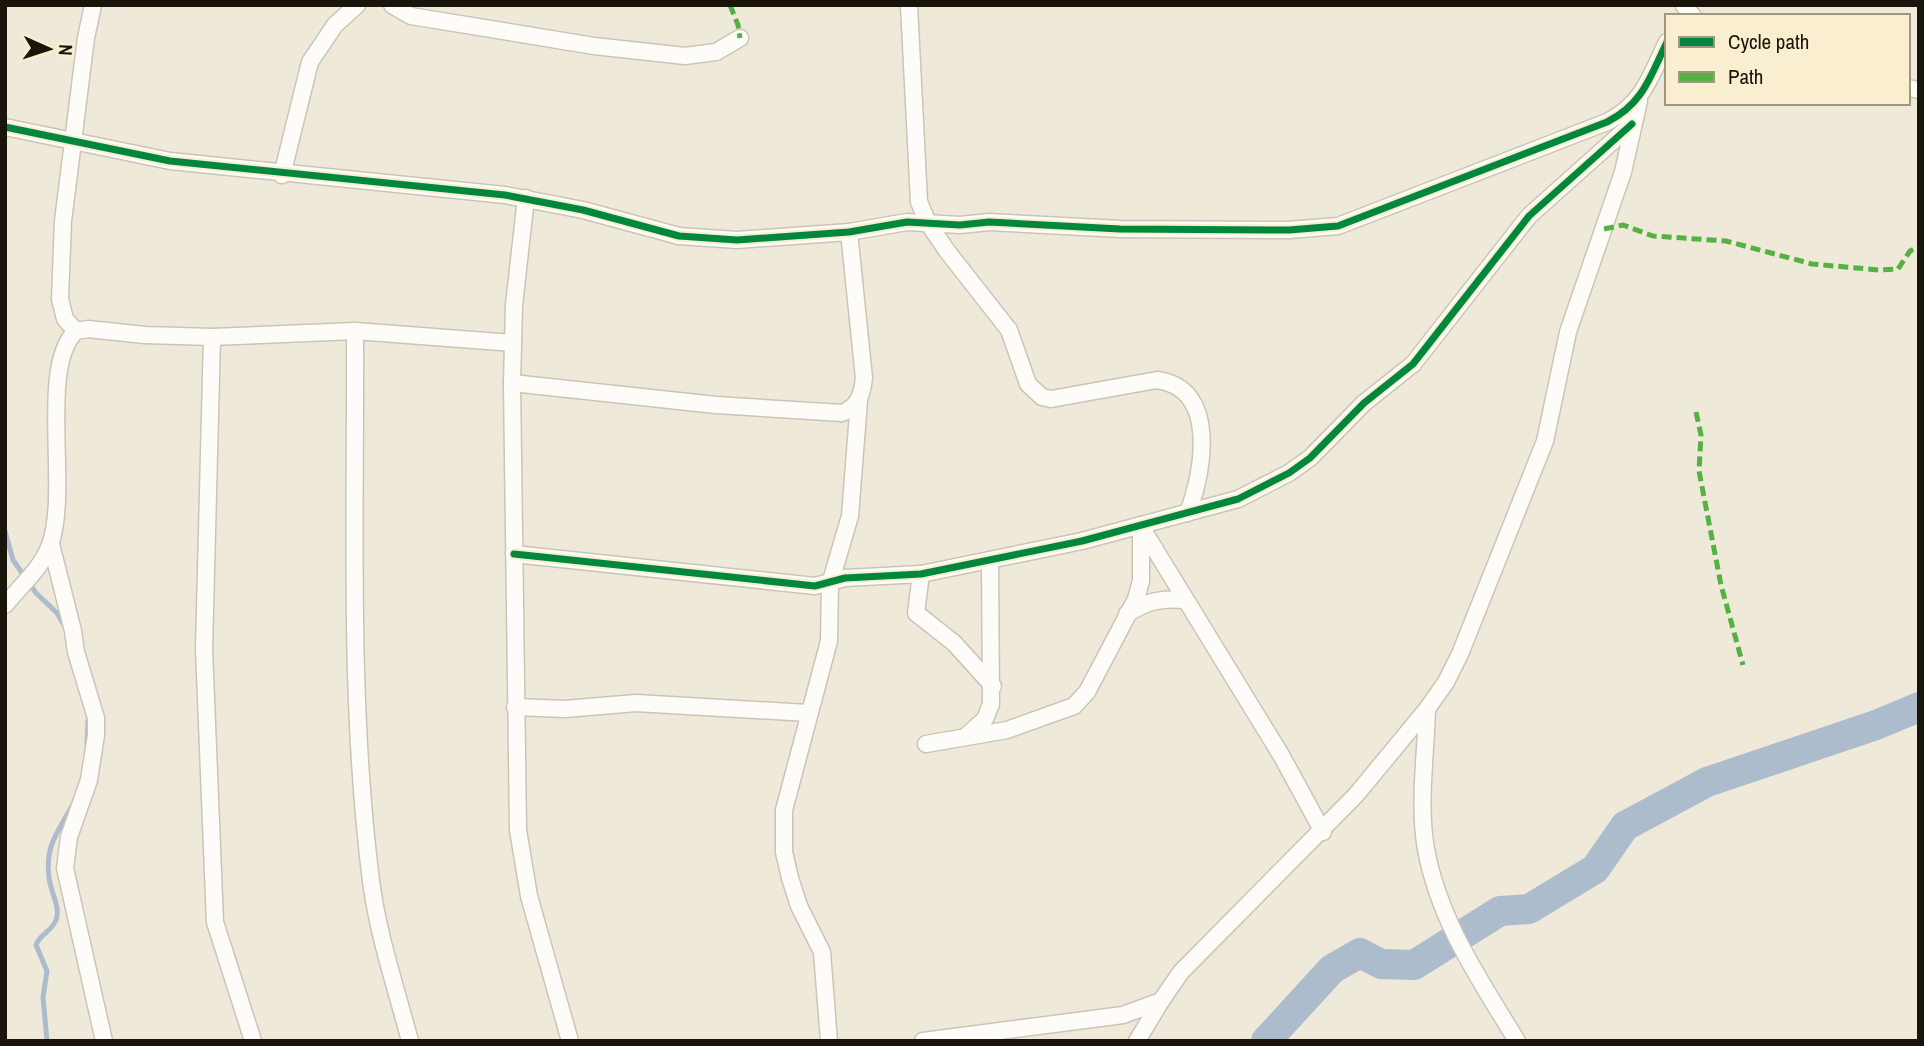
<svg xmlns="http://www.w3.org/2000/svg" width="1924" height="1046" font-family="'Archivo Narrow',sans-serif">
  <style>
    .lines { fill: none; stroke-linecap: round; stroke-linejoin: round }
    .stream { stroke: #acbccc; stroke-width: 5 }
    .river { stroke: #acbccc; stroke-width: 30 }
    .street-casing { stroke: #cac5b7; stroke-width: 19 }
    .street { stroke: #fdfcf9; stroke-width: 16 }
    .quiet { stroke: #55b144; stroke-width: 5; stroke-dasharray: 10 5; stroke-linecap: butt }
    .cycleway-casing { stroke: #f9eecf; stroke-width: 11 }
    .cycleway { stroke: #00873e; stroke-width: 7 }
  </style>
  <rect width="100%" height="100%" fill="#efe9d9"/>
  <g class="lines">
    <g class="stream">
      <polyline points="5,531 13,560 36,593 57,613 65,627"/>
      <polyline points="87,743 88,721"/>
      <path d="M47 1041 43 997 47 971 36 945C40 934 52 931 56 920 61 907 50 891 49 877 45 845 58 832 72 806"/>
    </g>
    <polyline class="river" points="1266,1041 1332,969 1360,953 1381,964 1414,965 1500,911 1529,909 1595,869 1625,826 1707,782 1876,725 1919,707"/>
    <defs>
      <g id="street">
        <polyline points="392,5 411,16 594,46 685,56 716,52 740,38"/>
        <path d="M909 5 919 202 928 223 947 251 1009 330 1028 384 1042 397 1051 399 1157 380C1219 388 1203 471 1188 513"/>
        <polyline points="1684,6 1693,16"/>
        <polyline points="1908,88 1919,90"/>
        <path d="M5 127 170 161 505 195 583 210 679 236 737 240 849 232 907 222 960 225 989 222 1120 229 1289 230 1338 226 1607 122C1643 104 1650 77 1667 42"/>
        <polyline points="282,175 310,62 335,25 357,5"/>
        <polyline points="526,198 514,305 512,383 518,830 529,896 570,1041"/>
        <polyline points="76,331 65,319 60,299 63,221 86,38 93,5"/>
        <path d="M355 331C356 514 348 699 371 881 378 935 396 988 410 1041"/>
        <polyline points="212,337 204,649 215,922 253,1041"/>
        <path d="M512 383 716 405 842 413C859 407 862 394 864 378L849 232"/>
        <polyline points="1140,525 1281,755 1323,832"/>
        <polyline points="51,544 73,631 76,652 96,718 96,735 89,780 69,837 65,868 104,1041"/>
        <polyline points="514,554 815,586 845,578 921,574 1082,541 1238,499 1289,473 1310,458 1364,403 1413,364 1529,216 1632,124"/>
        <polyline points="921,574 916,613 954,643 993,686"/>
        <path d="M5 605C21 585 41 569 50 545 70 490 38 367 76 331L88 329 145 335 212 337 355 331 513 343"/>
        <path d="M1127 614C1147 601 1161 598 1184 600"/>
        <polyline points="515,707 565,709 636,703 808,713"/>
        <path d="M1427 709C1426 754 1418 804 1426 849 1439 921 1480 980 1517 1041"/>
        <polyline points="965,737 985,719 991,704 990,560"/>
        <polyline points="926,744 1007,730 1074,706 1087,692 1136,599 1141,581 1141,531"/>
        <polyline points="829,1041 822,952 799,906 790,878 784,852 784,810 829,641 830,584 850,516 859,401"/>
        <polyline points="923,1041 1123,1015 1161,1001 1181,972 1356,795 1427,709 1446,682 1460,654 1545,441 1568,332 1623,172 1639,101"/>
        <polyline points="1137,1041 1161,1001"/>
      </g>
    </defs>
    <use href="#street" class="street-casing"/>
    <use href="#street" class="street"/>
    <g class="quiet">
      <polyline points="730,5 738,25 740,38"/>
      <polyline points="1604,229 1623,225 1653,236 1726,241 1812,264 1879,270 1898,269 1910,251 1919,247"/>
      <polyline points="1696,412 1701,435 1699,471 1721,585 1743,665"/>
    </g>
    <defs>
      <g id="cycleway">
        <path d="M5 127 170 161 505 195 583 210 679 236 737 240 849 232 907 222 960 225 989 222 1120 229 1289 230 1338 226 1607 122C1643 104 1650 77 1667 42"/>
        <polyline points="514,554 815,586 845,578 921,574 1082,541 1238,499 1289,473 1310,458 1364,403 1413,364 1529,216 1632,124"/>
      </g>
    </defs>
    <use href="#cycleway" class="cycleway-casing"/>
    <use href="#cycleway" class="cycleway"/>
  </g>
  <rect width="1924" height="1046" fill="none" stroke="#19150a" stroke-width="14"/>
  <rect x="1665" y="14" width="245" height="91" fill="#f9eecf" stroke="#9f9780" stroke-width="2"/>
  <rect x="1679" y="37" width="35" height="10" fill="#00873e" stroke="#9f9780" stroke-width="2"/>
  <text x="1728" y="49" font-size="21" fill="#19150a">Cycle path</text>
  <rect x="1679" y="72" width="35" height="10" fill="#55b144" stroke="#9f9780" stroke-width="2"/>
  <text x="1728" y="84" font-size="21" fill="#19150a">Path</text>
  <g transform="translate(49 49) rotate(93)" stroke="#f9eecf" stroke-width="5" paint-order="stroke">
  <path d="M0-5L12 26L0 18L-12 26Z" fill="#19150a"/>
  <text y="-10" font-size="19" font-weight="bold" text-anchor="middle" fill="#19150a">N</text>
  </g>
</svg>
